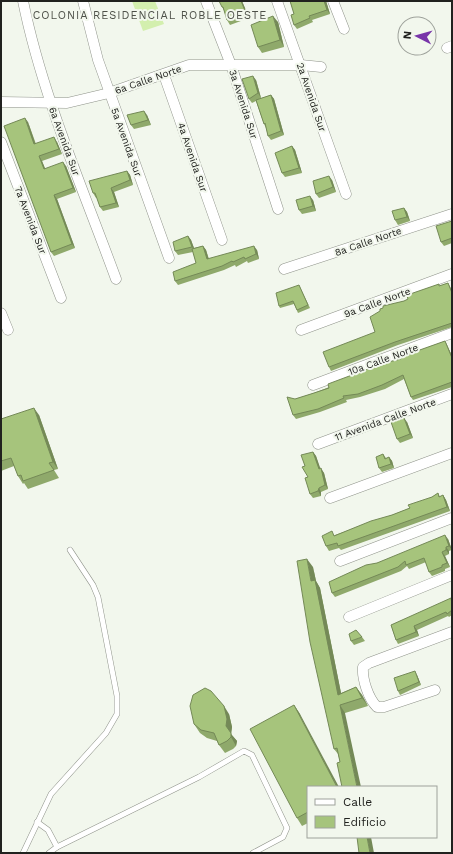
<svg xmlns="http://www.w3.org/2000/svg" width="453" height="854" font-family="'Work Sans',sans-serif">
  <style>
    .green { fill: #d3efae }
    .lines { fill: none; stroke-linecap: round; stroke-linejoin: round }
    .lane-casing { stroke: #8f938a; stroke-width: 6 }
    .street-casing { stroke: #8f938a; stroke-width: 11 }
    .lane { stroke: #fff; stroke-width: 5 }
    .street { stroke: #fff; stroke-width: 10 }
    .wall { fill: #8fa96b }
    .shaded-wall { fill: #748957 }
    .building { fill: #a6c47c; stroke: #748957 }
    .labels { text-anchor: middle; stroke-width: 4; stroke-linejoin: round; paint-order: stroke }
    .street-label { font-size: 10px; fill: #21221f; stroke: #f2f7ed }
    .neighbourhood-label { font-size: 11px; letter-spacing: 1px; fill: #4d5048; stroke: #f2f7ed }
  </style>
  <rect width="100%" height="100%" fill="#f2f7ed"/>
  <polygon class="green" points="132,1 155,1 164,24 143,31"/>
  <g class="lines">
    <defs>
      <g id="lane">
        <polyline points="37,822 48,830 57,847 49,853"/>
        <polyline points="57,847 199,777 244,751 252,755 287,828 283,837 253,853"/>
        <polyline points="23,853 51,794 106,733 117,714 117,696 98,597 93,585 70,550"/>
      </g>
      <g id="street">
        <path d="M23 1C42 95 83 189 116 279"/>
        <polyline points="83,1 98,60 169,258"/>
        <polyline points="206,1 231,65 278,209"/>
        <polyline points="277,1 346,194"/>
        <polyline points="333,1 344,29"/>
        <polyline points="447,48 452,46"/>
        <polyline points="164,75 222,240"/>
        <polyline points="1,102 67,103 109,93 189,65 301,65 321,67"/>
        <polyline points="1,142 61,298"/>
        <polyline points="284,269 452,214"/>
        <polyline points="1,313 8,330"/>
        <polyline points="301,330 452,274"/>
        <polyline points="313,385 452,333"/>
        <polyline points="318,444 452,394"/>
        <polyline points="330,498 452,453"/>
        <polyline points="340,561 452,518"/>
        <polyline points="349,617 452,575"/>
        <path d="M435 690 384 707H377C368 698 362 679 363 667L369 663 452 632"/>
      </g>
    </defs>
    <use href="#lane" class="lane-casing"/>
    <use href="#street" class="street-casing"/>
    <use href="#lane" class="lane"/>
    <use href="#street" class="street"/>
  </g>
  <g class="wall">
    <polygon points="242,1 249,18 230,25 227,20 224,10 222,7"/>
    <polygon points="290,1 326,1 330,14 312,20 313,22 297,29 294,25 294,14"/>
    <polygon points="278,22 284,47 262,53 258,47"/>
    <polygon points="256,80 261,98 259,99 271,95 274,99 284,135 271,140 268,136 266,128 264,124 256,101 252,103 249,99"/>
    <polygon points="147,115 151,125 134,129 131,125"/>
    <polygon points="28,122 36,144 57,142 62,154 42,161 45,169 66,166 76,192 57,199 75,248 54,256 51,252"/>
    <polygon points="292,146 295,150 302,173 285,177 282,173"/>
    <polygon points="127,171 130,175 133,185 114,192 119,207 103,211 100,207 97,197 96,198 93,193"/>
    <polygon points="332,180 336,192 319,198 316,194"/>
    <polygon points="313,200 316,211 302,214 299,210"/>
    <polygon points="404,208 407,212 410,221 398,225 395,220"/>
    <polygon points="452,221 452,243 444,246 441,242"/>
    <polygon points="188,236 191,240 194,248 203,246 206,250 209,259 257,250 259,259 248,263 247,261 236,267 235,265 224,270 178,285 175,281 196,263 193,252 178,255 175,251"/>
    <polygon points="448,283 452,290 452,327 398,345 331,371 329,367 375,332 380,311 383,308 404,301 440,286"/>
    <polygon points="299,285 310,308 298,313 294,304 280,308 279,306"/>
    <polygon points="445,341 447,345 452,356 452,387 413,400 411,397 404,379 385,389 360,397 346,400 347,402 320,412 296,419 293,415 295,399 314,393"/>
    <polygon points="39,415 58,469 54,470 59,478 28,489 24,483 23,484 18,476 14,466 1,471 1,419"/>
    <polygon points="407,422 413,438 400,443 397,439"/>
    <polygon points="313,452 316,456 320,469 324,473 328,489 321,492 321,496 313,498 310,494 308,477 305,466"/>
    <polygon points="383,454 386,458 389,457 392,461 394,468 382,472 379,468"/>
    <polygon points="438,493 440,497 443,495 446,500 450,511 341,550 339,548 329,551 326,546 335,535 392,515 410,508 432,497"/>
    <polygon points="448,539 452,550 449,551 449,554 445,556 450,567 445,569 445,571 432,576 429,572 426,562 409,569 407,566 401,571 335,597 332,593 377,563"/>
    <polygon points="313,567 316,581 320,588 341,693 356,687 362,695 368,706 345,713 340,762 338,754 334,749"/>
    <polygon points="452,600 452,615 449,617 448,616 417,630 419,636 398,644 396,640 391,625"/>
    <polygon points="362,637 365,641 354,645 351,641"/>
    <polygon points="417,675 421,685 400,695 398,691"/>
    <polygon points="294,705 300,714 308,787 308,823 302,826 297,818"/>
    <polygon points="229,714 232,727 231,734 237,741 236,746 233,749 225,753 219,745 217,741 207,738 200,733 194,724"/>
  </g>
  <g class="shaded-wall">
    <polygon points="241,1 242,1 249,18 246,13"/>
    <polygon points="324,1 326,1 330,14 327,10"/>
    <polygon points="273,16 278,22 284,47 280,40"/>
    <polygon points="253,76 256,80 261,98 258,93"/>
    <polygon points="271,95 274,99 284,135 281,131"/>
    <polygon points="144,111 147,115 151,125 148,120"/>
    <polygon points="25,118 28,122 37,149 34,144"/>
    <polygon points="54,137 57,142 62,154 59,149"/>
    <polygon points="292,146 295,150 302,173 299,168"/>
    <polygon points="39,156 42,161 47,173 44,169"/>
    <polygon points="63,162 66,166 76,192 73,188"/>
    <polygon points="127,171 130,175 133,185 130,180"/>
    <polygon points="329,176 332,180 336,192 333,187"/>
    <polygon points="111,188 114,192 119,207 116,203"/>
    <polygon points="54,195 57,199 75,248 72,244"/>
    <polygon points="310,196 313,200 316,211 313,206"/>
    <polygon points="404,208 407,212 410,221 407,217"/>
    <polygon points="188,236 191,240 195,251 192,247"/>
    <polygon points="203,246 206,250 210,264 207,259"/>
    <polygon points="254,246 257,250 259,259 256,254"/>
    <polygon points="445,341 447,345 452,356 452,358"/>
    <polygon points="34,408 39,415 58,469 53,462"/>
    <polygon points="404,418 407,422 413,438 410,434"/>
    <polygon points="313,452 316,456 322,473 321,468 324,473 328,489 325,485"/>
    <polygon points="389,457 392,461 394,468 391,464"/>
    <polygon points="319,488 321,492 321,496 318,491"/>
    <polygon points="443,495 446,500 450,511 447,507"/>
    <polygon points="445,535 448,539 452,550 449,546"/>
    <polygon points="446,547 449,551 449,554 446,550"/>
    <polygon points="442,552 445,556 450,567 447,563"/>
    <polygon points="307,559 313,567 316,581 320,588 343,703 338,695 311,581"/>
    <polygon points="414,626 417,630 419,636 416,632"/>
    <polygon points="415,671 417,675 421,685 419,682"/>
    <polygon points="356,687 362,695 368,706 362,698"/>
    <polygon points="294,705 300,714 339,787 337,787"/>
    <polygon points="340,705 345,713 361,787 357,787"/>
    <polygon points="224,706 229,714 232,727 231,734 237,741 236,746 231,737 226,726"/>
    <polygon points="367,837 371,837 374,853 370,853"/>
  </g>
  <g class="building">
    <polygon points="219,1 241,1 246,13 227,20 223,7 222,7"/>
    <polygon points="290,1 324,1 327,10 309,16 310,18 294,25 291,15 294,14"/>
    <polygon points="273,16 280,40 258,47 251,25"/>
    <polygon points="253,76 258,93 249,99 242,79"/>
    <polygon points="271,95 281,131 268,136 265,123 264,124 256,100"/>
    <polygon points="144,111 148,120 131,125 127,115"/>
    <polygon points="25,118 34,144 54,137 59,149 39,156 44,169 63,162 73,188 54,195 72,244 51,252 4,126"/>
    <polygon points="292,146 299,168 282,173 275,153"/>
    <polygon points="127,171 130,180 111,188 116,203 100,207 95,193 93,193 89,181"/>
    <polygon points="329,176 333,187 316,194 313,181"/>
    <polygon points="310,196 313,206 299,210 296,200"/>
    <polygon points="404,208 407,217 395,220 392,211"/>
    <polygon points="452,221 452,238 441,242 436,226"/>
    <polygon points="188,236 192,247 175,251 173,242"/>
    <polygon points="203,246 207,259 254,246 256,254 245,259 244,257 233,262 232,261 222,266 175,281 173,272 196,263 192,249"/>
    <polygon points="448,283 452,293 452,323 395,342 329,367 323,352 375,332 370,317 380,311 380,309 383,308 383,306 404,301 408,299 407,296 413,293 439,284 439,286"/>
    <polygon points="299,285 308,305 297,310 293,301 279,306 276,293"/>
    <polygon points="445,341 452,358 452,382 411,397 403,375 382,385 358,394 343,396 344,398 318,409 293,415 287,397 295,399 314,393 329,388 328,384 384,363 401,359 400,357"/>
    <polygon points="34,408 53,462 49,463 54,470 23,481 21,475 18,476 11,458 1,461 1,419"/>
    <polygon points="404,418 410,434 397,439 391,422"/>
    <polygon points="313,452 319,469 321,468 325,485 319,488 318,491 310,494 305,478 308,477 302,467 305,466 301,455"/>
    <polygon points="383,454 385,459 389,457 391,464 379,468 376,457"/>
    <polygon points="438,493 439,497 443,495 447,507 338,546 337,543 326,546 322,536 332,531 334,536 371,521 392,515 410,508 408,505 432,497"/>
    <polygon points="445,535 449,546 446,547 446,550 442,552 447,563 442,565 442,567 429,572 424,558 406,565 405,561 398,567 332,593 329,582 366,565 377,563"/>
    <polygon points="307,559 311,581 315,580 338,695 356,687 362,698 340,705 357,787 342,787 337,763 340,762 337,748 334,749 310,642 297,561"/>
    <polygon points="451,598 452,604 452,610 447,614 446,612 414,626 416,632 396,640 391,625"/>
    <polygon points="356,630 362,637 351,641 349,634"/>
    <polygon points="415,671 419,682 398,691 394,678"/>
    <polygon points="205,688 211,691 224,706 227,719 226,726 231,733 231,737 227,741 219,745 214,733 201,730 194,724 190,706 193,695"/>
    <polygon points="294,705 337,787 308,787 308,812 297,818 250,729"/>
    <polygon points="357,837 367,837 370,853 359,853"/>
  </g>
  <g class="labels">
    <g class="street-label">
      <text transform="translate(148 79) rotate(-19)" y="4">6a Calle Norte</text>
      <text transform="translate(312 97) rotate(71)" y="4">2a Avenida Sur</text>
      <text transform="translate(244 104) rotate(72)" y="4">3a Avenida Sur</text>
      <text transform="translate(65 141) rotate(70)" y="4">6a Avenida Sur</text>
      <text transform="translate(127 142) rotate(70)" y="4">5a Avenida Sur</text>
      <text transform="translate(193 157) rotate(71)" y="4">4a Avenida Sur</text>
      <text transform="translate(31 220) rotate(69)" y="4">7a Avenida Sur</text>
      <text transform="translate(368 241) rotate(-19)" y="4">8a Calle Norte</text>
      <text transform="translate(377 302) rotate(-20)" y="4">9a Calle Norte</text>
      <text transform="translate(383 359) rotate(-20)" y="4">10a Calle Norte</text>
      <text transform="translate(385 419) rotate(-20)" y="4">11 Avenida Calle Norte</text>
    </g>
    <g class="neighbourhood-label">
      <text x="150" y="19">COLONIA RESIDENCIAL ROBLE OESTE</text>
    </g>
  </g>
  <rect width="453" height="854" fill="none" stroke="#21221f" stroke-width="4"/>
  <rect x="307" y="786" width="130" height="52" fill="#f2f7ed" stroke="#9ea29b"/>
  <rect x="315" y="799" width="20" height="6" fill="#ffffff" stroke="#9ea29b"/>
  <text x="343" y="806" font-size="12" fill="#21221f">Calle</text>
  <rect x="315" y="816" width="20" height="12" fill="#a6c47c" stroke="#9ea29b"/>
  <text x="343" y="826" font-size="12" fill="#21221f">Edificio</text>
  <g transform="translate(417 36) rotate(276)"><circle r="19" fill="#f2f7ed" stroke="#9ea29b"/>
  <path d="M0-3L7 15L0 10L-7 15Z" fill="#7835a9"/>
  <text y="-6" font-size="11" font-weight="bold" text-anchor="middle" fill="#21221f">N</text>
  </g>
</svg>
